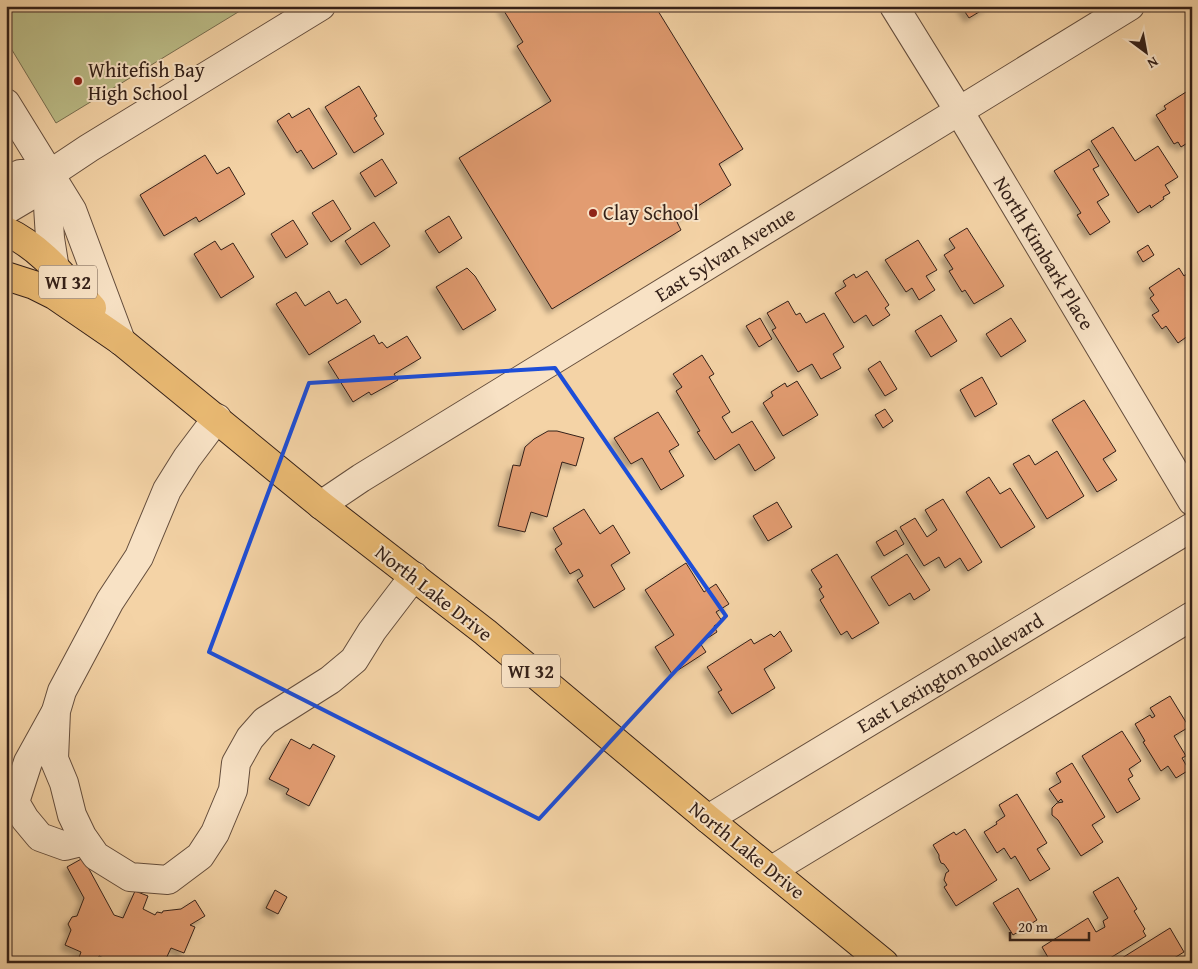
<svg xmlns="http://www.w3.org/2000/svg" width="1198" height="969" font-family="'Gentium Book Plus',serif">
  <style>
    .green { fill: #bbbc87; stroke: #786e50 }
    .building { fill: #e29c71; stroke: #342018; filter: url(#shadow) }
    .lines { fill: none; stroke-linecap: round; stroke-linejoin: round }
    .minor-casing { stroke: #644d3c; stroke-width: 30 }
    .major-casing { stroke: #342018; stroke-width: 30 }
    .minor { stroke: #f8e2c5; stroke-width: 28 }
    .major { stroke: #eaba73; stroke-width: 28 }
    .marked { fill: none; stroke: #1d4ed8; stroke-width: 4; stroke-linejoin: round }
    .poi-dot { fill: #8f2418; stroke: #f8e2c5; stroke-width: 2 }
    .labels { text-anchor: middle; stroke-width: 4; stroke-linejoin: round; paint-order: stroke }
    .shield { fill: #f8e2c5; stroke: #6f5a4c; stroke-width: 1 }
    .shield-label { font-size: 19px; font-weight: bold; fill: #342018 }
    .poi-label { font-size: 20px; fill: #342018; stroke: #f8e2c5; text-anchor: start }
    .street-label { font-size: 20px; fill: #342018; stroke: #f8e2c5 }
  </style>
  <defs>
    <filter id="shadow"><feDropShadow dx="-4.5" dy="4.5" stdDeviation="2.5" flood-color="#0004"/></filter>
  </defs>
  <rect width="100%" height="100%" fill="#f4d3a6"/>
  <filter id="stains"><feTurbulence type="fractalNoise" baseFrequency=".004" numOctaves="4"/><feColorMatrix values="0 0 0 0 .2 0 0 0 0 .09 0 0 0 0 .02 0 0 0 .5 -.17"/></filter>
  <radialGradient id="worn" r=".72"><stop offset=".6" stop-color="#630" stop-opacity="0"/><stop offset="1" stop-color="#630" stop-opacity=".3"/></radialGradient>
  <polygon class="green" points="6,6 248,6 56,123 6,40"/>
  <g class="building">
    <polygon points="501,6 655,6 743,149 719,164 731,185 676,220 681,230 552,309 459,158 551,101 517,46 523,42"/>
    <polygon points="961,6 989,6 969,18"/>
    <polygon points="359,86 377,116 374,118 384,134 354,153 325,107"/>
    <polygon points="1186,92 1192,101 1192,140 1181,147 1178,142 1174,144 1156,115 1166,109 1164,106"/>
    <polygon points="309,108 337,154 313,169 301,150 297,153 277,121 289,113 292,118"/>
    <polygon points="1113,127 1135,161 1158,146 1178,177 1165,185 1170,193 1163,197 1164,199 1151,208 1150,205 1138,213 1091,141"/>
    <polygon points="1089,149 1099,166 1093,169 1109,195 1097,202 1110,222 1090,235 1077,215 1081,213 1054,171"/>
    <polygon points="205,155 217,174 229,167 245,194 199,222 196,217 164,236 140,195"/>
    <polygon points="382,159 397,183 375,197 360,173"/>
    <polygon points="333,200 351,229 331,242 312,213"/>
    <polygon points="449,216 462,238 439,253 425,231"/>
    <polygon points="293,220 308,244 286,258 271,234"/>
    <polygon points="374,222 390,246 361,265 345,241"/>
    <polygon points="967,228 1004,286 974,304 965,290 962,292 949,271 953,269 944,255 955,248 949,239"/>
    <polygon points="918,240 937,270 926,276 935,290 919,300 912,288 906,292 885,260"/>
    <polygon points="215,241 221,250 233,243 254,277 221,298 194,254"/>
    <polygon points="1148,245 1154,255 1143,262 1137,252"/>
    <polygon points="467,268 475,276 496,310 463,330 436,287"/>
    <polygon points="1179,268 1184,276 1188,273 1192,279 1192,333 1178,343 1166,326 1162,329 1152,315 1159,311 1150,298 1154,295 1149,288"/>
    <polygon points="867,271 889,305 885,308 890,315 873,326 866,315 854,323 835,293 846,286 843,281 854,274 856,278"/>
    <polygon points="329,291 337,304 346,299 361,322 309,355 276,304 296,292 305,306"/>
    <polygon points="788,301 796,315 800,313 806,323 824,313 844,347 833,354 841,368 821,379 812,364 798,372 772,330 776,328 767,313"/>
    <polygon points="941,315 957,341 931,357 915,331"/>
    <polygon points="760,318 772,339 759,347 746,326"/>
    <polygon points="1011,318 1026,341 1001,357 986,334"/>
    <polygon points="374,335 379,344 382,342 387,348 407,336 421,358 394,374 398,380 371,395 369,392 353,402 328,362"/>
    <polygon points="702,355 714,374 709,377 730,412 722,417 732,433 752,421 775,458 755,471 739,444 715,460 697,432 700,431 676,391 682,387 673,374"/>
    <polygon points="880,361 897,389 885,396 868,369"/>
    <polygon points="982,377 997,404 975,417 960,390"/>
    <polygon points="797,381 818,415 783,436 763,403 773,396 771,392 785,383 787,387"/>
    <polygon points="1084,400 1116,451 1103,459 1117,480 1097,492 1052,420"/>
    <polygon points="885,409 893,421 883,428 875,415"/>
    <polygon points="658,412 679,445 669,451 684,476 661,490 642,458 631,464 614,438"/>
    <polygon points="548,431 557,431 584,438 576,466 562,462 547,517 531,512 525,532 498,526 513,465 520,466 525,447 534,439"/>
    <polygon points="1057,451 1084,496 1047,519 1013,464 1029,455 1035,465"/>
    <polygon points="989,477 1000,494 1010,488 1035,527 1001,548 966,492"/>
    <polygon points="943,499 982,562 968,571 960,558 945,568 939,557 924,566 900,527 915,518 927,537 937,530 925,510"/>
    <polygon points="777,502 792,527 768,541 753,516"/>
    <polygon points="584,509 600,534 613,525 630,553 611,565 625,589 594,608 577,580 583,576 579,569 570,574 555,549 562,544 553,528"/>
    <polygon points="896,530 904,544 884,556 876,542"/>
    <polygon points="837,554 879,623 852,639 847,631 841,635 820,600 824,597 819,589 822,587 811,570"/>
    <polygon points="907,554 930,590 914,600 910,593 889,606 871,577"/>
    <polygon points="686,563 704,592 716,584 729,604 716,612 722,621 714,626 717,632 700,643 706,652 672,674 655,647 674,635 645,590"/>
    <polygon points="780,631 792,651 764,669 775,688 732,714 718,692 722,690 707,667 751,639 754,644 771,634 774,637"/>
    <polygon points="1170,696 1189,727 1174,736 1186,756 1182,758 1189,770 1176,778 1168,766 1161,771 1143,742 1145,741 1135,724 1150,715 1152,718 1155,716 1150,708"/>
    <polygon points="1122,731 1141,761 1129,769 1133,776 1128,779 1140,799 1117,813 1082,756"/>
    <polygon points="291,739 310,749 313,744 335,756 309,806 286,794 289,789 269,779"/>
    <polygon points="1072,763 1105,817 1092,825 1103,842 1081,856 1058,820 1052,815 1052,808 1057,803 1063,802 1061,799 1058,802 1049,789 1061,782 1056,773"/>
    <polygon points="1017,794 1047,843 1037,849 1050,869 1030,881 1015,856 1011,859 1004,848 997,853 984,832 997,824 996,822 1005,816 999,805"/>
    <polygon points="965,829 997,880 956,906 944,887 947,885 944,880 946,873 949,871 944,864 941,863 939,858 939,855 933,845 954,832 956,835"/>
    <polygon points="83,858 114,915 123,918 135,891 148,896 143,909 155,915 157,912 162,913 163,911 181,909 195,900 205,916 190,925 195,927 184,953 171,948 164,963 116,963 99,956 96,963 77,963 81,952 65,945 71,930 68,924 72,917 77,916 84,898 67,867"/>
    <polygon points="1118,877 1137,909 1134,911 1145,929 1143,931 1146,936 1102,963 1045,963 1044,961 1049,959 1042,947 1088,918 1096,932 1105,927 1103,921 1108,918 1093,892"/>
    <polygon points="1018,888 1037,920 1013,935 993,903"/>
    <polygon points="275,890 287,897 278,914 266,908"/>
    <polygon points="1170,928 1184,952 1166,963 1114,963"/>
  </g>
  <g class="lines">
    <defs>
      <g id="minor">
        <polyline points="894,6 959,111 1192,501"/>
        <polyline points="6,103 72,210 121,341"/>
        <polyline points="50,174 48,206 50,238 57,282"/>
        <polyline points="6,182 20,174 50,174"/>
        <polyline points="6,210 33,194 50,174 89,148 321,6"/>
        <polyline points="217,418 187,458 167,490 139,557 110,601 62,691 56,711 54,759 64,783 72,815 82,836 96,856 130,877 168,880 200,856 215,833 233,790 236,763 250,738 265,721 330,680 354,660 372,631 414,576"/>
        <polyline points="321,505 361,478 1130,6"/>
        <polyline points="54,715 28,762 15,802 25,819 40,837 65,846 85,841"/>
        <polyline points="708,819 1192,527"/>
        <polyline points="772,870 1192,616"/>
      </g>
      <g id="major">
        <path d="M6 231C42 248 66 280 92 308"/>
        <polyline points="6,276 34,285 54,295 121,341 321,505 485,632 708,819 884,963"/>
      </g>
    </defs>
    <use href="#minor" class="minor-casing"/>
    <use href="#major" class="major-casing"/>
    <use href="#minor" class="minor"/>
    <use href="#major" class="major"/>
  </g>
  <path class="marked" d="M555 368 726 616 539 819 209 652 309 383Z"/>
  <g class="poi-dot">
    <circle cx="78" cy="81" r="5"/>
    <circle cx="593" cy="213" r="5"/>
  </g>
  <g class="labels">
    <g class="shield">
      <rect x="39" y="265.5" width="58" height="33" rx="4"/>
      <rect x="502" y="654.5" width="58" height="33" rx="4"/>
    </g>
    <g class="shield-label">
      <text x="68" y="289">WI 32</text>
      <text x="531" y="678">WI 32</text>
    </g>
    <g class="poi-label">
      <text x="88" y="77">Whitefish Bay<tspan x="88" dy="23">High School</tspan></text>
      <text x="603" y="220">Clay School</text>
    </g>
    <g class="street-label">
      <text transform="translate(1044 253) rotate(59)" y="7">North Kimbark Place</text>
      <text transform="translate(725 254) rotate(-32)" y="7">East Sylvan Avenue</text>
      <text transform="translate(434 593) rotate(38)" y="7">North Lake Drive</text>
      <text transform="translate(950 673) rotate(-31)" y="7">East Lexington Boulevard</text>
      <text transform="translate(747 850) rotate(39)" y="7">North Lake Drive</text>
    </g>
  </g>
  <rect width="1198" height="969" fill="none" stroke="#f4d3a6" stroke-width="25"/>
  <rect x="8" y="8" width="1183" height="954" fill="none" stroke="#342018" stroke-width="2.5"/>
  <rect x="12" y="12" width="1173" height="944" fill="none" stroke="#342018"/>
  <g transform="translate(1146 52) rotate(148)" stroke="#f8e2c5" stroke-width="4" paint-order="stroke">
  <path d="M0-4L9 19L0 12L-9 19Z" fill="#342018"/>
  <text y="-8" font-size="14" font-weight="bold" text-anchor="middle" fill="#342018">N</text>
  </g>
  <path d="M1010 932v8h79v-8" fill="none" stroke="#342018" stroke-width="2.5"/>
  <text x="1018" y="932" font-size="15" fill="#342018" stroke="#f8e2c5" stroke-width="4" paint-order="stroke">20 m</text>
  <rect width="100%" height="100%" filter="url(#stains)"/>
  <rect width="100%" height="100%" fill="url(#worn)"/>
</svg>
